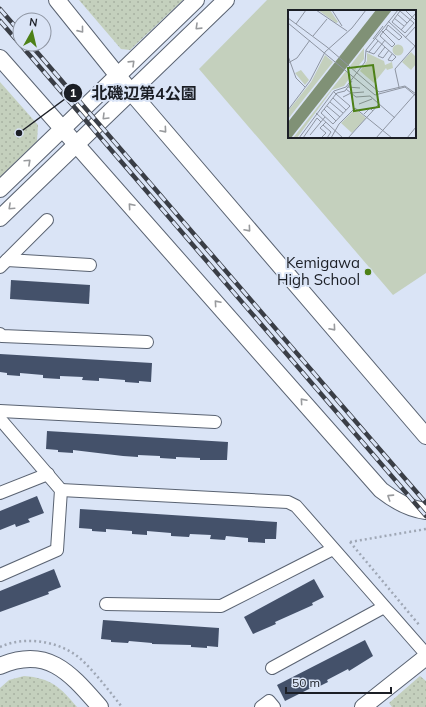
<svg xmlns="http://www.w3.org/2000/svg" width="426" height="707" font-family="Mulish,'Noto Sans JP',sans-serif">
  <style>
    .grass { fill: #c4d0bd; fill-rule: evenodd }
    .park { fill: url(#park-dots) }
    .building { fill: #44516a }
    .lines { fill: none; stroke-linecap: round; stroke-linejoin: round }
    .minor-casing { stroke: #5a6372; stroke-width: 14 }
    .tertiary-casing { stroke: #5a6372; stroke-width: 18 }
    .path { stroke: #9fa7b5; stroke-width: 2.5; stroke-dasharray: 2 3; stroke-linecap: butt }
    .minor { stroke: #fff; stroke-width: 12 }
    .tertiary { stroke: #fff; stroke-width: 16 }
    .rail-casing { stroke: #3a3e46; stroke-width: 4.5 }
    .rail { stroke: #dae4f6; stroke-width: 3; stroke-dasharray: 9; stroke-linecap: butt }
    .oneway { stroke: #989a9d }
    .poi-dot { fill: #4d8117; stroke: #dae4f6; stroke-width: 1.5 }
    .labels { text-anchor: middle; stroke-width: 4; stroke-linejoin: round; paint-order: stroke }
    .poi-label { font-size: 15px; fill: #1b1e25; stroke: #dae4f6; text-anchor: end }
    .inset-road { fill: none; stroke: #8e95a2; stroke-width: 1 }
    .view { fill: #4d8117; fill-opacity: 0.15; stroke: #4d8117; stroke-width: 2 }
    .inset-edge { fill: none; stroke: #1b1e25; stroke-width: 2 }
    .leader { fill: none; stroke: #1b1e25; stroke-width: 1.5 }
    .callout-dot { fill: #1b1e25; stroke: #dae4f6; stroke-width: 1.5 }
    .mark-label { font-size: 12px; text-anchor: middle; font-weight: bold; fill: #fff }
    .callout-label { font-size: 16px; text-anchor: middle; font-weight: bold; fill: #1b1e25; stroke: #dae4f6; stroke-width: 4; stroke-linejoin: round; paint-order: stroke }
  </style>
  <defs>
    <pattern id="park-dots" width="8" height="8" patternUnits="userSpaceOnUse"><rect width="8" height="8" fill="#c4d0bd"/><path d="M2 2h.1M6 6h.1" fill="none" stroke="#a8b2a2" stroke-width="1.8" stroke-linecap="round"/></pattern>
  </defs>
  <rect width="100%" height="100%" fill="#dae4f6"/>
  <path class="grass" d="M267 0H426V273L393 295 199 69ZM289 11H415V137H289Z"/>
  <g class="park">
    <polygon points="79,0 183,0 130,50 121,49"/>
    <polygon points="0,82 38,125 37,141 0,177"/>
    <path d="M24 676C51 678 60 687 77 707H0V688L9 680Z"/>
    <polygon points="420,676 426,681 426,707 392,707 389,703"/>
  </g>
  <g class="building">
    <polygon points="11,280 90,285 89,304 10,299"/>
    <polygon points="0,354 152,363 151,382 139,381 139,383 125,382 125,380 99,378 99,381 82,380 83,377 60,376 60,379 43,378 43,375 20,373 20,376 7,375 7,373 0,372"/>
    <polygon points="47,431 228,442 227,460 200,460 200,458 176,457 176,459 160,458 160,456 138,455 138,457 123,456 73,450 73,453 58,452 58,450 46,449"/>
    <polygon points="37,496 44,513 28,519 30,522 16,527 15,524 0,530 0,511"/>
    <polygon points="80,509 277,522 276,539 265,539 265,543 248,542 248,538 226,536 225,540 210,539 211,535 190,534 189,537 171,536 171,533 147,531 147,535 132,534 132,531 106,529 106,532 92,531 92,529 79,528"/>
    <polygon points="54,569 61,587 48,592 49,594 0,612 0,591"/>
    <polygon points="314,579 324,597 312,603 313,605 275,622 276,624 253,634 244,617"/>
    <polygon points="103,620 219,628 218,647 207,646 207,648 191,647 191,645 152,644 152,643 129,641 128,643 111,642 111,640 101,639"/>
    <polygon points="365,640 373,656 349,671 348,669 327,680 328,682 316,688 315,686 285,701 277,685"/>
  </g>
  <g class="lines">
    <defs>
      <g id="minor">
        <polyline points="7,260 90,265"/>
        <polyline points="0,267 47,220"/>
        <polyline points="0,334 2,336 147,342"/>
        <polyline points="0,411 215,422"/>
        <polyline points="0,419 61,490 57,550 0,575"/>
        <polyline points="61,490 288,502 296,506 426,654"/>
        <polyline points="0,493 48,474"/>
        <polyline points="106,604 221,606 333,549"/>
        <polyline points="272,668 384,607"/>
        <polyline points="261,707 269,701 274,707"/>
      </g>
      <g id="tertiary">
        <polyline points="57,0 131,92 426,436"/>
        <path d="M0 58 381 490C395 501 409 509 426 511"/>
        <polyline points="0,189 196,0"/>
        <polyline points="0,218 226,0"/>
        <path d="M0 666C48 645 71 674 100 707"/>
        <polyline points="363,707 426,657"/>
      </g>
    </defs>
    <use href="#minor" class="minor-casing"/>
    <use href="#tertiary" class="tertiary-casing"/>
    <g class="path">
      <polyline points="350,542 420,626"/>
      <polyline points="350,542 426,529"/>
      <path d="M0 647C26 635 63 641 84 662 98 676 110 692 122 707"/>
    </g>
    <use href="#minor" class="minor"/>
    <use href="#tertiary" class="tertiary"/>
    <defs>
      <g id="rail">
        <polyline points="0,9 20,32"/>
        <polyline points="0,21 20,44"/>
        <polyline points="20,44 426,516"/>
        <polyline points="30,44 426,503"/>
      </g>
    </defs>
    <use href="#rail" class="rail-casing"/>
    <use href="#rail" class="rail"/>
  </g>
  <defs><path id="oneway-chevron" d="M-2-3.5L2.5 0L-2 3.5" fill="none" stroke-width="1.6" stroke-linecap="round" stroke-linejoin="round"/></defs>
  <g class="oneway">
    <use href="#oneway-chevron" transform="translate(198 27) rotate(136)"/>
    <use href="#oneway-chevron" transform="translate(81 30) rotate(51)"/>
    <use href="#oneway-chevron" transform="translate(132 63) rotate(-44)"/>
    <use href="#oneway-chevron" transform="translate(105 117) rotate(135)"/>
    <use href="#oneway-chevron" transform="translate(164 130) rotate(49)"/>
    <use href="#oneway-chevron" transform="translate(28 162) rotate(-43)"/>
    <use href="#oneway-chevron" transform="translate(131 206) rotate(-131)"/>
    <use href="#oneway-chevron" transform="translate(11 207) rotate(137)"/>
    <use href="#oneway-chevron" transform="translate(248 229) rotate(49)"/>
    <use href="#oneway-chevron" transform="translate(217 303) rotate(-131)"/>
    <use href="#oneway-chevron" transform="translate(333 328) rotate(49)"/>
    <use href="#oneway-chevron" transform="translate(303 401) rotate(-131)"/>
    <use href="#oneway-chevron" transform="translate(390 497) rotate(-147)"/>
  </g>
  <circle class="poi-dot" cx="368" cy="272" r="4"/>
  <g class="labels">
    <g class="poi-label">
      <text x="360" y="268">Kemigawa<tspan x="360" dy="17">High School</tspan></text>
    </g>
  </g>
  <g transform="translate(288 10)">
    <rect width="128" height="128" fill="#dae4f6"/>
    <path d="M104.5 40a5.5 5.5 0 1 1 11 0a5.5 5.5 0 1 1-11 0ZM79 43 96 51 97 55 104 52 105 58 99 60 98 58 86 73 72 61 79 51Z" fill="#c4d0bd"/>
    <path d="M30 0H42L50 12 48 13ZM76 38V49L67 60 62 56ZM123 42 128 47V54L123 60 114 52ZM37 45 45 52 0 109V101L23 72ZM13 60 21 70 17 75 7 63ZM58 61 63 66 56 76 44 80 9 128H5ZM67 99 78 108 64 123 53 113Z" fill="#c4d0bd"/>
    <path d="M88 0H104L3 128H0V112Z" fill="#809176"/>
    <path class="inset-road" d="M28 0 59 21M44 0 54 16M117 0 128 11M112 1 126 13 117 23 104 12ZM109 4 119 13M0 8 39 37 91 82 117 76 128 84M106 8 116 16M100 11 128 37M0 13 87 85 117 77 128 86M8 14 18 0M113 20 128 3M94 21 107 34 104 37 92 26 95 22 98 19 100 15 114 27 111 30 98 19M25 26 39 9M87 28 108 47 104 51 100 50 104 44M117 28 128 16M85 29 95 16M97 37 90 46 95 48 101 40M78 41 86 44 97 30M81 42 90 31M0 46 8 68 17 77M0 53 9 48 22 30M60 77 72 78M111 77 107 59 128 35M58 79 68 87 82 86 107 108M46 82 48 84 62 96 45 114 33 103 48 84 49 83 57 81 64 71M55 87 63 83 76 82M45 88 58 100M42 92 55 103M71 94 84 89M39 96 52 107M36 99 48 111M0 100 22 71 37 42 64 18 78 0M28 103 55 128M76 104 82 98 85 101M38 112 35 115 43 122 39 128M22 125 37 107M11 128 46 81 58 77 77 52 78 40 110 0M15 128 29 108 33 112M33 128 38 123 32 118 35 115M43 128 51 114 67 98 104 128M60 128 91 94M88 128 127 84M119 128 128 117"/>
    <path class="view" d="M85 55 91 97 66 101 60 58Z"/>
    <rect width="128" height="128" class="inset-edge"/>
  </g>
  <path class="leader" d="M19 133L73 93"/>
  <g class="callout-dot">
    <circle cx="19" cy="133" r="4"/>
    <circle cx="73" cy="93" r="10"/>
  </g>
  <g class="mark-label">
    <text x="73" y="97">1</text>
  </g>
  <g class="callout-label">
    <text x="144" y="99">北磯辺第4公園</text>
  </g>
  <g transform="translate(32 32) rotate(8)"><circle r="19" fill="#dae4f6" stroke="#8e95a2"/>
  <path d="M0-3L7 15L0 10L-7 15Z" fill="#4d8117"/>
  <text y="-6" font-size="11" font-weight="bold" text-anchor="middle" fill="#1b1e25">N</text>
  </g>
  <path d="M286 687v6h105v-6" fill="none" stroke="#1b1e25" stroke-width="2"/>
  <text x="292" y="687" font-size="12" fill="#1b1e25" stroke="#dae4f6" stroke-width="3" paint-order="stroke">50 m</text>
</svg>
